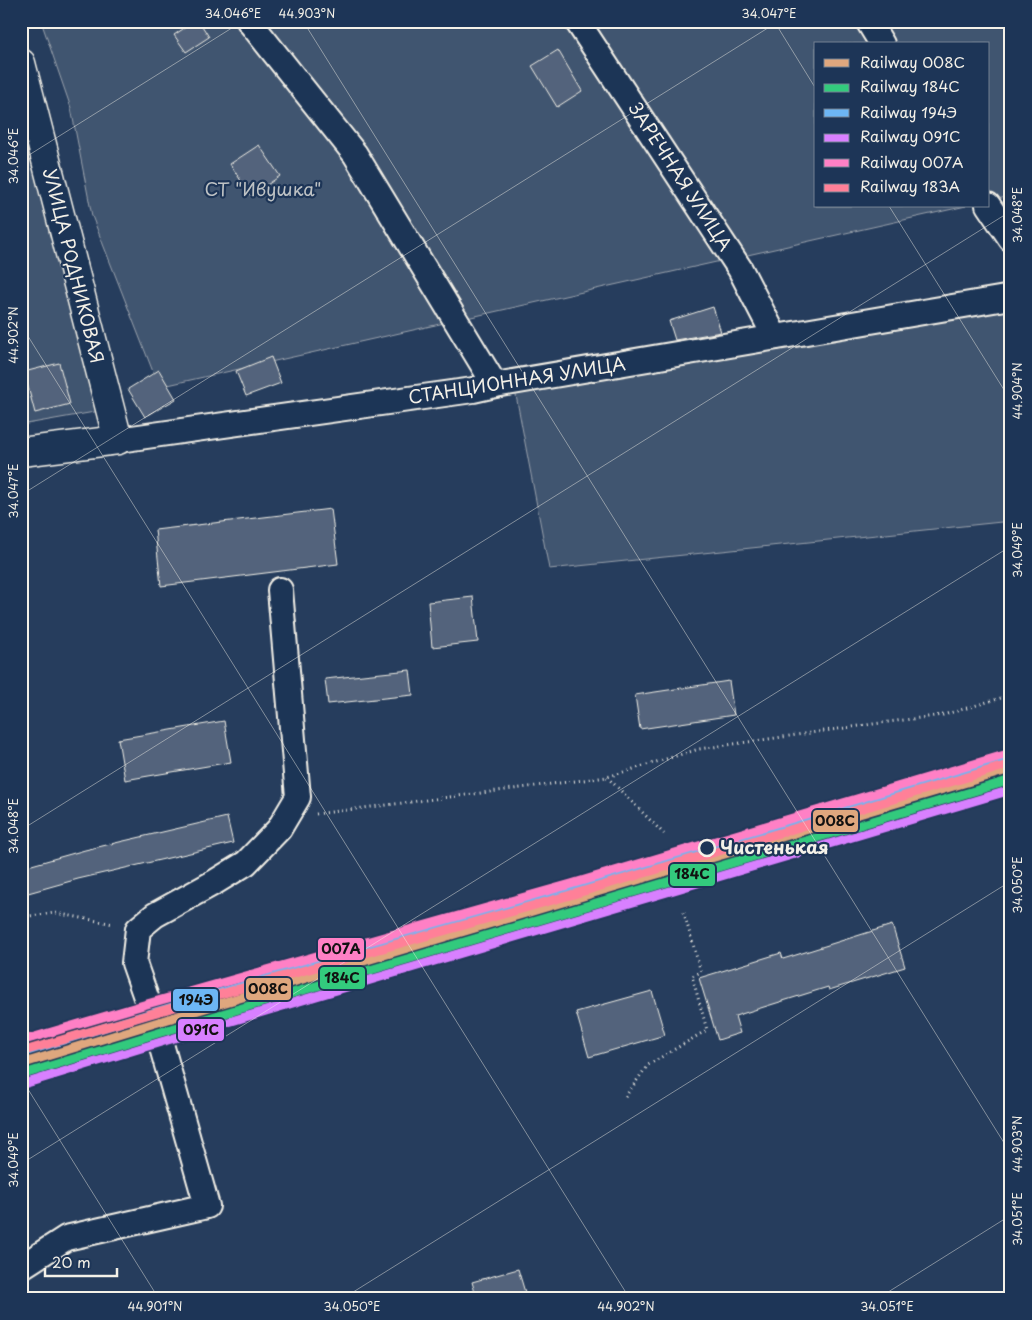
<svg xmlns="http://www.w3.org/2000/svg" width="1032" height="1320" font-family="'Playpen Sans',sans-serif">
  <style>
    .green { fill: #40546f; stroke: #9aa2ac }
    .building { fill: #52647b; stroke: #f4f1e8 }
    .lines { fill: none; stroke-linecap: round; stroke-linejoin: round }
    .minor-casing { stroke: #f4f1e8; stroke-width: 28 }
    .tertiary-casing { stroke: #f4f1e8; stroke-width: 31 }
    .path { stroke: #f4f1e8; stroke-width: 3; stroke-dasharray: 1 4; stroke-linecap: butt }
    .minor { stroke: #1d3557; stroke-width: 24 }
    .tertiary { stroke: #1d3557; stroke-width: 28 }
    .rail-1-casing { stroke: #1d3557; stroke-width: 12 }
    .rail-2-casing { stroke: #1d3557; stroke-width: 12 }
    .rail-3-casing { stroke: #1d3557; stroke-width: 12 }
    .rail-4-casing { stroke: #1d3557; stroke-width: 12 }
    .rail-5-casing { stroke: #1d3557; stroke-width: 12 }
    .rail-6-casing { stroke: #1d3557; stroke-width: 12 }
    .rail-1 { stroke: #dfa77e; stroke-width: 9 }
    .rail-2 { stroke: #33ca7d; stroke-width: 9 }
    .rail-3 { stroke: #6db6f5; stroke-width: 9 }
    .rail-4 { stroke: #d880ff; stroke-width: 9 }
    .rail-5 { stroke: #ff80c5; stroke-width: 9 }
    .rail-6 { stroke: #ff8098; stroke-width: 9 }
    .ticks { fill: none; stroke: #f4f1e8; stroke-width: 1; stroke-opacity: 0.45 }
    .stop-dot { fill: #1d3557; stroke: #f4f1e8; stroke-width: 2.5 }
    .labels { text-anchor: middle; stroke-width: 4.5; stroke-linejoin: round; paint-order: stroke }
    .street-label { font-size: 18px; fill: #f4f1e8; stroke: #1d3557 }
    .park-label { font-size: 18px; fill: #bec2c4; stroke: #1d3557 }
    .stop-label { font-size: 18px; font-weight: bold; fill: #f4f1e8; stroke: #1d3557; text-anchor: start }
    .line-badge { stroke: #1d3557; stroke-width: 2 }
    .pale-badge-label { font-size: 14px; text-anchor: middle; font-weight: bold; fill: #111 }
    .neatline { fill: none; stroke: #f4f1e8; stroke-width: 2 }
    .ticks-label { font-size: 12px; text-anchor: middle; fill: #f4f1e8 }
  </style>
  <rect width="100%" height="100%" fill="#263d5d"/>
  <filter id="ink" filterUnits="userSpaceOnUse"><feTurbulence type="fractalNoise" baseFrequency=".02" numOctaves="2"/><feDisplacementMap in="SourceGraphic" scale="10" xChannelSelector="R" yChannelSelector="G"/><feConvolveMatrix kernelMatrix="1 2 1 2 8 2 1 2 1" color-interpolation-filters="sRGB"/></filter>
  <g filter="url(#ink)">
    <g class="green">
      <polygon points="41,21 1011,21 1011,196 988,201 988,44 816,44 816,206 966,206 159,387 92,216 71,108"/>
      <polygon points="21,104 100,411 21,425"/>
      <polygon points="1011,305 1011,521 549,569 515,390"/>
    </g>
    <g class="building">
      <polygon points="195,21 199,21 209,37 186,52 174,35"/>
      <polygon points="558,50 582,91 557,107 532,66"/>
      <polygon points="259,145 280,176 251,196 230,164"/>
      <polygon points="713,307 721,332 675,340 669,321"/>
      <polygon points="271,357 281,383 246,396 236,371"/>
      <polygon points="59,363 70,404 35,413 24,372"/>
      <polygon points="159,370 176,399 145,417 128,389"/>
      <polygon points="331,509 338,564 161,586 155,530"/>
      <polygon points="473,597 478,642 432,647 428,602"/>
      <polygon points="410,670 413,695 328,704 325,679"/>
      <polygon points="729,681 734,715 640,729 635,695"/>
      <polygon points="224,721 231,762 125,780 118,739"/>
      <polygon points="227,817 233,843 78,879 21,895 21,868 85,850"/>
      <polygon points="892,925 905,967 829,990 828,987 735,1016 740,1033 718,1040 699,978 781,953 783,959"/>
      <polygon points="652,991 665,1035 589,1057 576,1012"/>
      <polygon points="518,1269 527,1299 477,1299 472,1282"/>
    </g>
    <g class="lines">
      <defs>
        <g id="minor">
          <polyline points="249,21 355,154 495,385"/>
          <polyline points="577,21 740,269 775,337"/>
          <polyline points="868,21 882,44"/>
          <polyline points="988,205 1011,239"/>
          <polyline points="118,440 473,390 495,385 1011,297"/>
          <polyline points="21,1267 66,1238 207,1206 155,1023 134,963 138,929 155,915 215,882 246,863 279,829 298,797 280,590"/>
        </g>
        <polyline id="tertiary" points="21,63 118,440 21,452"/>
      </defs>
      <use href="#minor" class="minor-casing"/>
      <use href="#tertiary" class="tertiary-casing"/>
      <g class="path">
        <polyline points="607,777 664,834"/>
        <polyline points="316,814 607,777 699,749 873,724 943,715 1011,695"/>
        <polyline points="21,917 55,913 114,924"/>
        <polyline points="625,1097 648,1065 707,1030 692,976 701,972 683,910"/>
      </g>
      <use href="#minor" class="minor"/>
      <use href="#tertiary" class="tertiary"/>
      <defs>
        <polyline id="rail-1" points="21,1064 155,1023 1011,769"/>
        <polyline id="rail-2" points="24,1074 158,1033 1011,780"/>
        <polyline id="rail-3" points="21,1053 152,1013 1008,759"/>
        <polyline id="rail-4" points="27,1083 161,1042 1011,790"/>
        <polyline id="rail-5" points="21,1041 147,1004 571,884 1011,753"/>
        <polyline id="rail-6" points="24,1051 150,1014 574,894 1011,764"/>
      </defs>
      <use href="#rail-1" class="rail-1-casing"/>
      <use href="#rail-2" class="rail-2-casing"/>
      <use href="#rail-3" class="rail-3-casing"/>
      <use href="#rail-4" class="rail-4-casing"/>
      <use href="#rail-5" class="rail-5-casing"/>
      <use href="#rail-6" class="rail-6-casing"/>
      <use href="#rail-1" class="rail-1"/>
      <use href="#rail-2" class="rail-2"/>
      <use href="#rail-3" class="rail-3"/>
      <use href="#rail-4" class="rail-4"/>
      <use href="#rail-5" class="rail-5"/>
      <use href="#rail-6" class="rail-6"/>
    </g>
  </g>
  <path class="ticks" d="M303 21 1011 1154M774 21 816 89M21 160 243 21M889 206 1011 401M21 325 630 1299M21 495 779 21M21 830 1011 211M21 1078 159 1299M21 1164 1011 546M342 1299 1011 881M877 1299 1011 1215"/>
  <circle class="stop-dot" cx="707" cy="848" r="8"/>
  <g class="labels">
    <g class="street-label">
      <text transform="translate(680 177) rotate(57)" y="6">ЗАРЕЧНАЯ УЛИЦА</text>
      <text transform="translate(73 266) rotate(76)" y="6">УЛИЦА РОДНИКОВАЯ</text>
      <text transform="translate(517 381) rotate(-9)" y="6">СТАНЦИОННАЯ УЛИЦА</text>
    </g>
    <g class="park-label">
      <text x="263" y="196">СТ "Ивушка"</text>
    </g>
    <g class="stop-label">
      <text x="720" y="854">Чистенькая</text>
    </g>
  </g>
  <g class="line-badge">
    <rect x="812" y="809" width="47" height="24" rx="5" fill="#dfa77e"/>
    <rect x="669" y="863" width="47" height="24" rx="5" fill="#33ca7d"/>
    <rect x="317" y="937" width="48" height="24" rx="5" fill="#ff80c5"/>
    <rect x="319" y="966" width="47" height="24" rx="5" fill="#33ca7d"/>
    <rect x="245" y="977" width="47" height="24" rx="5" fill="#dfa77e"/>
    <rect x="172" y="988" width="47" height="24" rx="5" fill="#6db6f5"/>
    <rect x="177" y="1018" width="48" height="24" rx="5" fill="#d880ff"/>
  </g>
  <g class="pale-badge-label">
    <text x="835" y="826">008С</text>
    <text x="692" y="879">184С</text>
    <text x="341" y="954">007А</text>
    <text x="342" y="983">184С</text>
    <text x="268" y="994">008С</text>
    <text x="196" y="1005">194Э</text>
    <text x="201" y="1035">091С</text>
  </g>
  <rect width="1032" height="1320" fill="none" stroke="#1d3557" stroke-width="55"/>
  <rect x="814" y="42" width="175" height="165" fill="#1d3557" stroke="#738091"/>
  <rect x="824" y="59" width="25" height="8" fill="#dfa77e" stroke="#738091"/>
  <text x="860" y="68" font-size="15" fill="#f4f1e8">Railway 008С</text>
  <rect x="824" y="84" width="25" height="8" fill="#33ca7d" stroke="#738091"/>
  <text x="860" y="92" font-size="15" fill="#f4f1e8">Railway 184С</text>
  <rect x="824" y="109" width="25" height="8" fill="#6db6f5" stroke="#738091"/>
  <text x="860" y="118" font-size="15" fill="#f4f1e8">Railway 194Э</text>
  <rect x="824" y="134" width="25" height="8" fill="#d880ff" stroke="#738091"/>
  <text x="860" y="142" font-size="15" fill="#f4f1e8">Railway 091С</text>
  <rect x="824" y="159" width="25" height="8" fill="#ff80c5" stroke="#738091"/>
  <text x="860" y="168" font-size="15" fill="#f4f1e8">Railway 007А</text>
  <rect x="824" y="184" width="25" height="8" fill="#ff8098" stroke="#738091"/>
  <text x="860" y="192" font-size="15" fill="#f4f1e8">Railway 183А</text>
  <path d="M45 1268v8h72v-8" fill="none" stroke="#f4f1e8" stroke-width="2.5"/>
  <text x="52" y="1268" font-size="15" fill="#f4f1e8" stroke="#1d3557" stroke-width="4" paint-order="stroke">20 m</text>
  <rect x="28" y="28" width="976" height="1264" class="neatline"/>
  <g class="ticks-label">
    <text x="233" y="18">34.046°E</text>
    <text x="307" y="18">44.903°N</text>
    <text x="769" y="18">34.047°E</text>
    <text transform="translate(14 156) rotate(-90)" y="4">34.046°E</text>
    <text transform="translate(1018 215) rotate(-90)" y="4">34.048°E</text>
    <text transform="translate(14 335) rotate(-90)" y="4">44.902°N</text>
    <text transform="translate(1018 391) rotate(-90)" y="4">44.904°N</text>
    <text transform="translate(14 491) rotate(-90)" y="4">34.047°E</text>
    <text transform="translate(1018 550) rotate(-90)" y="4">34.049°E</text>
    <text transform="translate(14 826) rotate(-90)" y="4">34.048°E</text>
    <text transform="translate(1018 885) rotate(-90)" y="4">34.050°E</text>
    <text transform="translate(1018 1144) rotate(-90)" y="4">44.903°N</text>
    <text transform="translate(14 1160) rotate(-90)" y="4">34.049°E</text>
    <text transform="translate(1018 1219) rotate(-90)" y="4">34.051°E</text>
    <text x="155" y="1311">44.901°N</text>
    <text x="352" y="1311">34.050°E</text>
    <text x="626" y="1311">44.902°N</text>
    <text x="887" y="1311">34.051°E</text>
  </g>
</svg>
